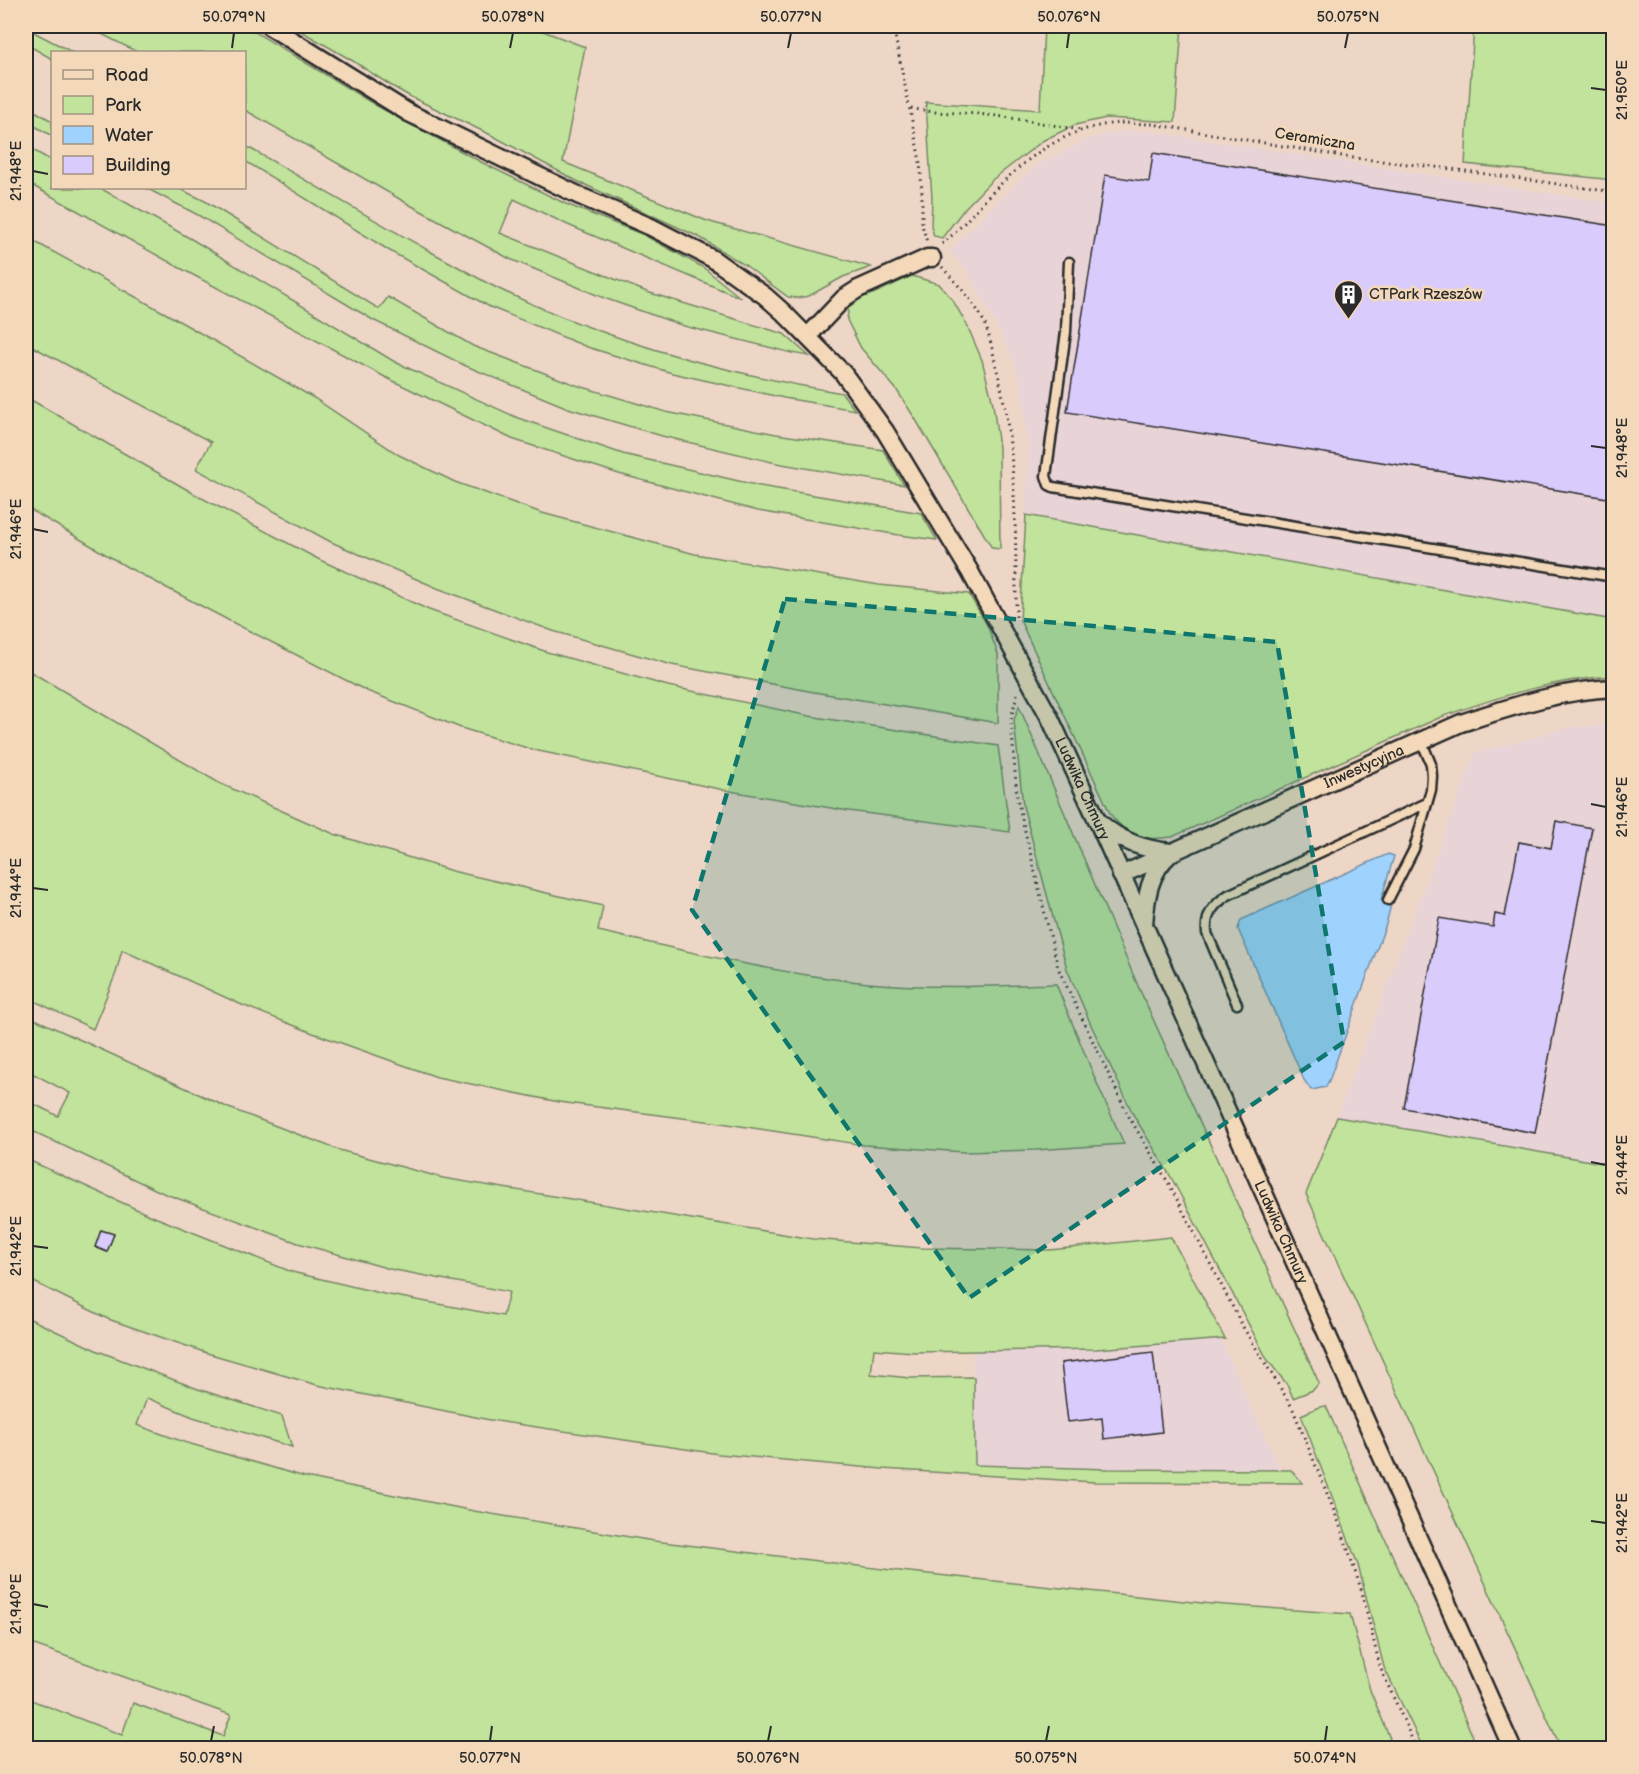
<svg xmlns="http://www.w3.org/2000/svg" width="1639" height="1774" font-family="'Balsamiq Sans',sans-serif">
  <style>
    .built { fill: #e8d3d7 }
    .green { fill: #c1e39c; stroke: #768764; stroke-width: 1.5 }
    .water { fill: #9fd3fd; stroke: #7190a9; stroke-width: 1.5 }
    .building { fill: #dacbfd; stroke: #2b2b2b; stroke-width: 1.5 }
    .lines { fill: none; stroke-linecap: round; stroke-linejoin: round }
    .service-casing { stroke: #2b2b2b; stroke-width: 13 }
    .minor-casing { stroke: #2b2b2b; stroke-width: 21 }
    .path { stroke: #2b2b2b; stroke-width: 3; stroke-dasharray: 1.5 4.5; stroke-linecap: butt }
    .service { stroke: #f3d9ba; stroke-width: 8 }
    .minor { stroke: #f3d9ba; stroke-width: 16 }
    .marked { fill: #0f766e; fill-opacity: 0.2; stroke: #0f766e; stroke-width: 4.5; stroke-dasharray: 12 8; stroke-linejoin: round }
    .ticks { fill: none; stroke: #2b2b2b; stroke-width: 2 }
    .labels { text-anchor: middle; stroke-width: 5; stroke-linejoin: round; paint-order: stroke }
    .street-label { font-size: 15px; fill: #2b2b2b; stroke: #f3d9ba }
    .poi-label { font-size: 15px; fill: #2b2b2b; stroke: #f3d9ba; text-anchor: start }
    .neatline { fill: none; stroke: #2b2b2b; stroke-width: 2 }
    .ticks-label { font-size: 15px; text-anchor: middle; fill: #2b2b2b }
  </style>
  <rect width="100%" height="100%" fill="#eed6c7"/>
  <filter id="ink" filterUnits="userSpaceOnUse"><feTurbulence type="fractalNoise" baseFrequency=".0167" numOctaves="2"/><feDisplacementMap in="SourceGraphic" scale="12" xChannelSelector="R" yChannelSelector="G"/><feConvolveMatrix kernelMatrix="1 2 1 2 8 2 1 2 1" color-interpolation-filters="sRGB"/></filter>
  <g filter="url(#ink)">
    <g class="built">
      <polygon points="1127,131 1145,131 1613,203 1613,620 1026,515 1028,445 1019,376 1010,352 969,273 949,251 1023,177 1041,163 1088,139 1110,133"/>
      <polygon points="1613,725 1613,1165 1337,1117 1475,753 1571,727"/>
      <polygon points="1220,1339 1280,1470 1108,1469 975,1465 973,1350 1096,1349"/>
    </g>
    <g class="green">
      <polygon points="86,26 245,26 377,106 483,163 566,204 644,235 704,268 741,298 568,225 514,199 500,233 647,292 784,334 809,356 792,353 684,326 604,298 510,259 410,205 245,110 244,52 137,52"/>
      <polygon points="292,26 530,26 585,47 563,162 707,221 871,267 843,277 809,296 798,298 788,297 745,265 699,237 577,181 493,136 411,97 390,85 353,61"/>
      <polygon points="1044,26 1182,26 1175,122 1106,118 1075,125 1044,140 992,180 965,208 942,238 934,236 931,226 932,199 926,102 1040,110"/>
      <polygon points="1474,26 1613,26 1613,180 1465,164"/>
      <polygon points="26,28 72,52 52,52 52,59 26,44"/>
      <polygon points="26,106 52,121 52,136 26,121"/>
      <path d="M244 145C307 181 370 218 433 253 454 264 475 277 497 288 606 341 723 373 842 393L855 410 784 398 672 373 587 347 490 307 390 251 245 161Z"/>
      <polygon points="26,146 52,161 52,188 100,188 193,240 395,362 518,418 623,454 760,486 921,513 937,540 899,535 758,511 619,474 512,439 385,377 180,268 26,182"/>
      <polygon points="146,188 178,188 205,201 379,309 388,297 473,346 576,385 666,412 776,434 883,450 904,485 776,463 662,436 568,408 466,366 373,320 198,215"/>
      <polygon points="26,237 165,313 314,398 399,455 455,482 542,513 695,554 879,585 969,594 987,625 998,654 998,723 814,692 672,665 553,631 437,588 331,542 196,469 211,442 26,343"/>
      <polygon points="912,276 939,284 952,299 967,325 982,360 993,404 999,448 1000,549 992,548 916,420 896,389 861,348 847,320 849,302 875,293"/>
      <polygon points="26,397 200,497 320,560 429,610 547,652 668,686 809,716 998,746 1010,832 849,811 724,790 534,750 461,728 367,691 228,620 127,567 26,507"/>
      <path d="M1026 515 1613 620V676C1555 679 1497 697 1441 717L1172 837C1142 841 1130 839 1111 815L1020 620Z"/>
      <path d="M26 669 219 783 334 834 452 871 603 906 598 931C687 951 777 974 868 983 931 989 994 986 1056 984L1099 1088 1124 1144 1035 1150 964 1152 864 1145 721 1123 559 1102 437 1077 313 1033 242 1005 122 950 116 973 93 1029 26 997Z"/>
      <polygon points="1019,706 1138,986 1319,1383 1313,1390 1293,1398 1288,1386 1267,1359 1171,1177 1134,1116 1092,1027 1067,969 1023,806 1014,720"/>
      <polygon points="26,1015 229,1108 339,1150 443,1178 813,1239 922,1248 1050,1250 1171,1237 1225,1339 1096,1349 914,1352 874,1349 871,1374 910,1378 974,1377 975,1465 1108,1469 1291,1470 1303,1483 1094,1482 882,1469 719,1454 490,1420 317,1385 207,1353 108,1319 26,1278 26,1159 147,1214 292,1272 384,1294 503,1316 509,1292 390,1269 298,1243 163,1193 26,1128 26,1100 58,1116 70,1093 26,1070"/>
      <polygon points="1337,1117 1613,1165 1613,1748 1561,1748 1306,1194"/>
      <polygon points="26,1317 98,1351 198,1389 282,1416 292,1447 193,1417 147,1398 137,1425 184,1442 305,1477 474,1511 654,1541 891,1570 1212,1604 1350,1614 1370,1690 1394,1748 26,1748 26,1698 122,1735 133,1703 223,1736 231,1715 26,1642"/>
      <polygon points="1326,1406 1478,1748 1423,1748 1384,1667 1358,1565 1301,1415 1319,1407"/>
    </g>
    <polygon class="water" points="1388,854 1394,856 1381,900 1391,905 1386,924 1330,1078 1326,1087 1311,1090 1304,1080 1238,929 1241,920"/>
    <g class="building">
      <polygon points="1153,153 1614,226 1614,499 1067,412 1105,175 1149,182"/>
      <polygon points="1556,821 1592,828 1535,1133 1404,1108 1439,918 1493,927 1495,914 1505,916 1519,842 1551,848"/>
      <polygon points="101,1230 114,1234 107,1252 95,1247"/>
      <polygon points="1153,1352 1162,1432 1104,1439 1102,1418 1068,1422 1061,1363"/>
    </g>
    <g class="lines">
      <defs>
        <g id="service">
          <polyline points="1069,262 1066,332 1046,476 1049,485 1053,487 1614,577"/>
          <polyline points="1388,900 1414,849 1431,790 1432,776 1431,764 1421,740"/>
          <path d="M1237 1004 1207 933C1205 915 1213 905 1228 895L1427 803"/>
        </g>
        <g id="minor">
          <path id="s1" d="M269 26 409 113 580 196 651 227 713 259 765 296 783 312 843 373 885 431 969 570 1050 718 1098 822 1512 1748"/>
          <polyline points="808,336 844,298 858,289 927,258 932,258"/>
          <path d="M1100 823C1120 841 1145 850 1172 852"/>
          <path id="s2" d="M1121 875 1461 723C1511 707 1561 690 1614 688"/>
          <path d="M1144 924C1146 898 1149 872 1170 854"/>
        </g>
      </defs>
      <use href="#service" class="service-casing"/>
      <use href="#minor" class="minor-casing"/>
      <g class="path">
        <polyline points="893,26 920,161 922,191 922,225 927,242"/>
        <path d="M911 108C934 114 954 112 977 114 1012 117 1046 124 1080 130"/>
        <path d="M942 244C959 230 972 214 987 198 1024 159 1065 126 1121 123 1132 123 1143 124 1153 124L1354 158 1444 168 1614 192"/>
        <path d="M942 267C956 283 972 299 982 318 990 334 993 353 997 370 1017 450 1016 539 1016 621"/>
        <polyline points="1017,694 1011,719 1017,798 1058,968 1128,1115 1169,1184 1243,1327 1292,1407 1339,1523 1362,1592 1380,1667 1416,1748"/>
      </g>
      <use href="#service" class="service"/>
      <use href="#minor" class="minor"/>
    </g>
  </g>
  <path class="marked" d="M785 599 1277 642 1344 1042 969 1298 692 910Z"/>
  <path class="ticks" d="M232 48 234 33M510 48 513 33M788 48 791 33M1067 48 1069 33M1345 48 1348 33M1591 88 1606 90M33 171 48 174M1591 446 1606 448M33 529 48 532M1591 804 1606 807M33 888 48 890M1591 1162 1606 1165M33 1246 48 1248M1591 1521 1606 1523M33 1604 48 1607M211 1741 214 1726M490 1741 492 1726M768 1741 771 1726M1046 1741 1049 1726M1325 1741 1327 1726"/>
  <defs>
    <symbol id="building-pin" viewBox="-11 -11 22 30"><path d="M0 17L-7.5 6A9.5 9.5 0 1 1 7.5 6Z" fill="#2b2b2b" stroke="#f3d9ba"/><path d="M-4-6H4V6H1V3H-1V6H-4ZM-2.5-4.3h1.7v1.8h-1.7ZM.8-4.3h1.7v1.8H.8ZM-2.5-1h1.7V.8h-1.7ZM.8-1h1.7V.8H.8Z" fill="#fff"/></symbol>
  </defs>
  <g fill-rule="evenodd">
    <use href="#building-pin" x="1332" y="278" width="33" height="45"/>
  </g>
  <g class="labels">
    <g class="street-label">
      <text transform="translate(1315 139) rotate(9)" y="5">Ceramiczna</text>
      <text dy="5" stroke="none"><textPath href="#s2" startOffset="266">Inwestycyjna</textPath></text>
      <text dy="5" stroke="none"><textPath href="#s1" startOffset="1156">Ludwika Chmury</textPath></text>
      <text dy="5" stroke="none"><textPath href="#s1" startOffset="1642">Ludwika Chmury</textPath></text>
    </g>
    <g class="poi-label">
      <text x="1369" y="299">CTPark Rzeszów</text>
    </g>
  </g>
  <rect width="1639" height="1774" fill="none" stroke="#f3d9ba" stroke-width="66"/>
  <rect x="51" y="51" width="195" height="138" fill="#f3d9ba" stroke="#a39381" stroke-width="1.5"/>
  <rect x="63" y="70" width="30" height="9" fill="#f3d9ba" stroke="#a39381" stroke-width="1.5"/>
  <text x="105" y="81" font-size="18" fill="#2b2b2b">Road</text>
  <rect x="63" y="96" width="30" height="18" fill="#c1e39c" stroke="#a39381" stroke-width="1.5"/>
  <text x="105" y="111" font-size="18" fill="#2b2b2b">Park</text>
  <rect x="63" y="126" width="30" height="18" fill="#9fd3fd" stroke="#a39381" stroke-width="1.5"/>
  <text x="105" y="141" font-size="18" fill="#2b2b2b">Water</text>
  <rect x="63" y="156" width="30" height="18" fill="#dacbfd" stroke="#a39381" stroke-width="1.5"/>
  <text x="105" y="171" font-size="18" fill="#2b2b2b">Building</text>
  <rect x="33" y="33" width="1573" height="1708" class="neatline"/>
  <g class="ticks-label">
    <text x="234" y="22">50.079°N</text>
    <text x="513" y="22">50.078°N</text>
    <text x="791" y="22">50.077°N</text>
    <text x="1069" y="22">50.076°N</text>
    <text x="1348" y="22">50.075°N</text>
    <text transform="translate(1622 90) rotate(-90)" y="5">21.950°E</text>
    <text transform="translate(16 171) rotate(-90)" y="5">21.948°E</text>
    <text transform="translate(1622 448) rotate(-90)" y="5">21.948°E</text>
    <text transform="translate(16 529) rotate(-90)" y="5">21.946°E</text>
    <text transform="translate(1622 807) rotate(-90)" y="5">21.946°E</text>
    <text transform="translate(16 888) rotate(-90)" y="5">21.944°E</text>
    <text transform="translate(1622 1165) rotate(-90)" y="5">21.944°E</text>
    <text transform="translate(16 1246) rotate(-90)" y="5">21.942°E</text>
    <text transform="translate(1622 1523) rotate(-90)" y="5">21.942°E</text>
    <text transform="translate(16 1604) rotate(-90)" y="5">21.940°E</text>
    <text x="211" y="1763">50.078°N</text>
    <text x="490" y="1763">50.077°N</text>
    <text x="768" y="1763">50.076°N</text>
    <text x="1046" y="1763">50.075°N</text>
    <text x="1325" y="1763">50.074°N</text>
  </g>
</svg>
